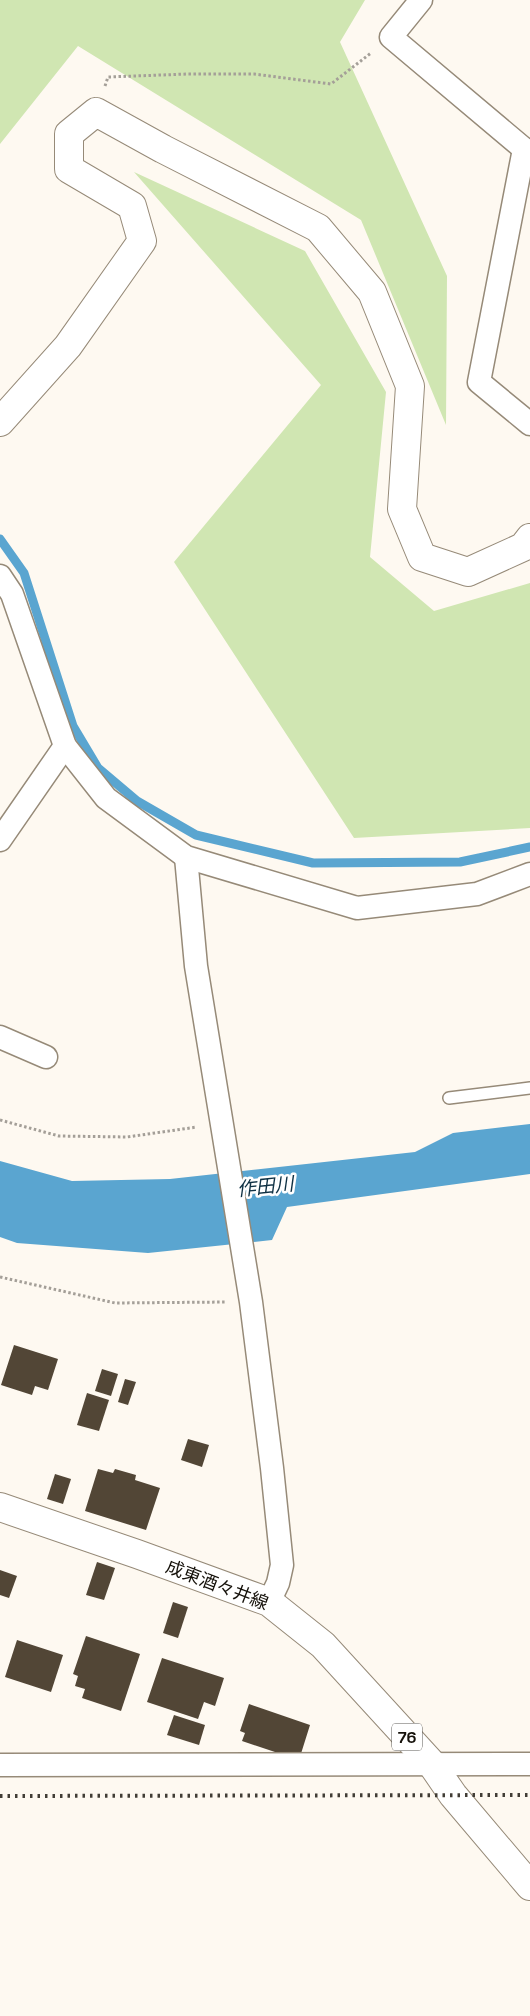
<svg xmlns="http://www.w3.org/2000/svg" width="530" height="2016" font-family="'Space Grotesk','Noto Sans JP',sans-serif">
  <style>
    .green { fill: #d0e6b2 }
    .water { fill: #5aa5d0 }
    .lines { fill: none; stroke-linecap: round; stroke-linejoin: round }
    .stream { stroke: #5aa5d0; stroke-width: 9 }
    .building { fill: #524636 }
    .service-casing { stroke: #968a78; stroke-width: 14 }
    .minor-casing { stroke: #968a78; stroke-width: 25 }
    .tertiary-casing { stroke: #968a78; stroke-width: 30 }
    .primary-casing { stroke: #968a78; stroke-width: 30 }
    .path { stroke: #a49f98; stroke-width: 3; stroke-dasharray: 2.5 2.5; stroke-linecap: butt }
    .service { stroke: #fff; stroke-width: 11 }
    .minor { stroke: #fff; stroke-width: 22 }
    .tertiary { stroke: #fff; stroke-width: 28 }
    .primary { stroke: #fff; stroke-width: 28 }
    .rail { stroke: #413d36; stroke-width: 4; stroke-dasharray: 2.5 5; stroke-linecap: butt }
    .labels { text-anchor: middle; stroke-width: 5; stroke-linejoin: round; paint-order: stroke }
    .shield { fill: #fff; stroke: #5b5854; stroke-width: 1 }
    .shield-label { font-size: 16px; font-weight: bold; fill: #15110a }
    .street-label { font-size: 18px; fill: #15110a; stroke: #fff }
    .water-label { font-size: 19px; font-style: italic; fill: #0f3144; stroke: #fff }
  </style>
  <rect width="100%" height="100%" fill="#fef9f1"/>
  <g class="green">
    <polygon points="0,0 365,0 340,42 447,276 446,425 361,220 78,46 0,144"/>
    <polygon points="134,172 305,251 386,392 370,557 434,611 530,583 530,828 354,838 174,562 321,385"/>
  </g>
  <polygon class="water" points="530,1124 530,1174 287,1207 272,1240 148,1253 17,1243 0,1237 0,1161 72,1181 170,1179 415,1152 453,1133"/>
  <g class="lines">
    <polyline class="stream" points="0,539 24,573 73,726 98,768 137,801 196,835 313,863 460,862 530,847"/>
  </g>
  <g class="building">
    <polygon points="14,1345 58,1359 48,1390 35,1386 32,1395 1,1385"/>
    <polygon points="102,1369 118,1374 111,1396 95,1391"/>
    <polygon points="125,1379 136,1382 128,1405 118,1402"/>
    <polygon points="87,1393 109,1400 99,1431 77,1425"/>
    <polygon points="188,1439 209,1445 202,1467 181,1460"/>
    <polygon points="98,1469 113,1473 115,1469 136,1475 135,1480 160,1488 146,1530 85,1511"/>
    <polygon points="55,1474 71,1479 63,1504 47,1499"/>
    <polygon points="97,1562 115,1568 104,1600 86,1595"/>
    <polygon points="0,1570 17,1576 9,1598 0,1595"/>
    <polygon points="173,1602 188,1607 178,1638 163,1633"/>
    <polygon points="86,1636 140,1654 121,1711 82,1698 85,1689 75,1686 78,1676 73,1674"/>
    <polygon points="17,1640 63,1655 51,1692 5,1677"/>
    <polygon points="162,1658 224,1678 215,1706 204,1702 198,1719 147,1702"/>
    <polygon points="249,1704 310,1725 299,1760 242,1741 245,1733 240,1731"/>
    <polygon points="174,1715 205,1725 199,1745 167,1735"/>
  </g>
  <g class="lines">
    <defs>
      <polyline id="service" points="449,1098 530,1088"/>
      <g id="minor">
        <polyline points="421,0 391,37 530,154"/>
        <polyline points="524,149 479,382 530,424"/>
        <polyline points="0,576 12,594 65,746 106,798 186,857 357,908 477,894 530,874"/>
        <polyline points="0,840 65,746"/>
        <polyline points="186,857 196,966 251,1302 272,1468 282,1565 278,1583 269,1602"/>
        <polyline points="0,1037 46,1057"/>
        <polyline points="0,1765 530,1764"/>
      </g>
      <polyline id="tertiary" points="0,422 68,346 142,241 132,206 69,169 69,134 96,112 163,149 318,228 372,292 410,386 402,509 422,557 468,572 523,547 530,538"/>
      <polyline id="primary" points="0,1507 137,1554 269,1602 323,1645 431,1763 453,1795 530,1886"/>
    </defs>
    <use href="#service" class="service-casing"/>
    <use href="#minor" class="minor-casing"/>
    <use href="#tertiary" class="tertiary-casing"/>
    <use href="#primary" class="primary-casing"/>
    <g class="path">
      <polyline points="105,86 108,77 188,74 254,74 331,84 371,53"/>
      <polyline points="0,1120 59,1136 127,1137 197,1127"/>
      <polyline points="0,1277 115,1303 226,1302"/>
    </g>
    <use href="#service" class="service"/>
    <use href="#minor" class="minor"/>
    <use href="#tertiary" class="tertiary"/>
    <use href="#primary" class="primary"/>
    <polyline class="rail" points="0,1796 530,1795"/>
  </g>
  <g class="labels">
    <rect class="shield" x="392" y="1723.5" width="30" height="27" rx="4"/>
    <g class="shield-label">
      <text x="407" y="1743">76</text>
    </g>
    <g class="street-label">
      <text transform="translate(217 1585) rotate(21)" y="6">成東酒々井線</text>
    </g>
    <g class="water-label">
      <text transform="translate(265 1186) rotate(-6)" y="7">作田川</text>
    </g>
  </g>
</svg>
